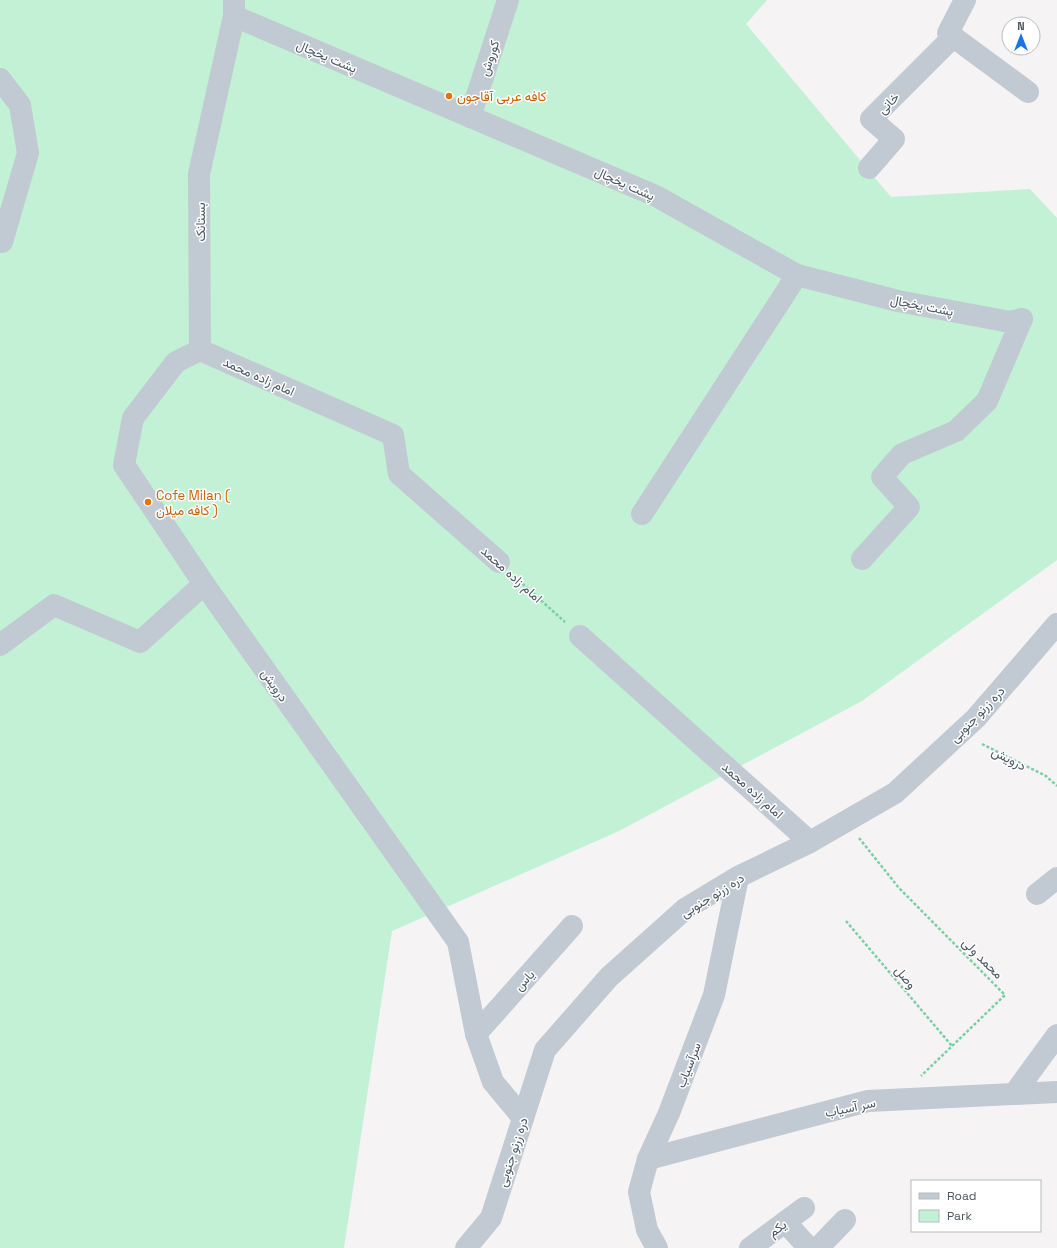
<svg xmlns="http://www.w3.org/2000/svg" width="1057" height="1248" font-family="'Space Grotesk',Vazirmatn,sans-serif">
  <style>
    .green { fill: #c3f1d5 }
    .lines { fill: none; stroke-linecap: round; stroke-linejoin: round }
    .path { stroke: #7ad0a6; stroke-width: 2.5; stroke-dasharray: 3 2; stroke-linecap: butt }
    .minor { stroke: #c1cad2; stroke-width: 22 }
    .tertiary { stroke: #c1cad2; stroke-width: 22 }
    .food-dot { fill: #e8710a; stroke: #fff; stroke-width: 1.5 }
    .labels { text-anchor: middle; stroke-width: 3; stroke-linejoin: round; paint-order: stroke }
    .street-label { font-size: 13px; fill: #4a5661; stroke: #fff }
    .food-label { font-size: 13px; fill: #c56008; stroke: #fff; text-anchor: start }
  </style>
  <rect width="100%" height="100%" fill="#f5f3f3"/>
  <polygon class="green" points="0,0 767,0 746,24 891,197 1030,189 1057,218 1057,560 862,701 619,831 392,931 344,1248 0,1248"/>
  <g class="lines">
    <g class="path">
      <polyline points="515,577 565,622"/>
      <polyline points="982,744 1046,776 1057,786"/>
      <polyline points="859,838 899,888 1005,995 921,1076"/>
      <polyline points="846,921 952,1046"/>
    </g>
    <g class="minor">
      <polyline points="234,0 234,16 199,174 200,350 176,362 133,418 124,465 204,584 458,942 476,1034 493,1082 523,1118"/>
      <polyline points="965,0 948,33 1028,92"/>
      <polyline points="234,16 656,196 797,275 898,301 1010,322 1022,319"/>
      <polyline points="0,79 20,105 28,153 2,242"/>
      <polyline points="470,117 508,0"/>
      <polyline points="869,168 894,139 871,119 953,37"/>
      <polyline points="200,350 393,435 399,474 499,562"/>
      <polyline points="642,514 797,275"/>
      <polyline points="862,559 909,507 882,477 902,454 956,431 987,401 1022,319"/>
      <polyline points="580,636 810,842"/>
      <polyline points="0,645 54,605 140,642 204,584"/>
      <polyline points="1037,894 1057,878"/>
      <polyline points="476,1034 572,926"/>
      <polyline points="1014,1094 1057,1035"/>
      <polyline points="785,1222 809,1248"/>
      <polyline points="466,1248 491,1218 545,1050 609,977 685,909 738,877 810,842 895,793 976,718 1057,624"/>
      <polyline points="657,1248 647,1230 639,1192 648,1159 669,1113 714,995 738,877"/>
      <polyline points="750,1248 804,1208"/>
      <polyline points="818,1248 845,1220"/>
    </g>
    <polyline class="tertiary" points="648,1159 868,1101 1057,1092"/>
  </g>
  <g class="food-dot">
    <circle cx="449" cy="96" r="4"/>
    <circle cx="148" cy="502" r="4"/>
  </g>
  <g class="labels">
    <g class="street-label">
      <text transform="translate(327 56) rotate(23)" y="5">پشت یخچال</text>
      <text transform="translate(489 58) rotate(-72)" y="5">کوروش</text>
      <text transform="translate(888 103) rotate(-45)" y="5">خانی</text>
      <text transform="translate(625 183) rotate(24)" y="5">پشت یخچال</text>
      <text transform="translate(200 222) rotate(-90)" y="5">بستانک</text>
      <text transform="translate(922 305) rotate(11)" y="5">پشت یخچال</text>
      <text transform="translate(259 376) rotate(24)" y="5">امام زاده محمد</text>
      <text transform="translate(512 574) rotate(42)" y="5">امام زاده محمد</text>
      <text transform="translate(275 685) rotate(55)" y="5">درویش</text>
      <text transform="translate(977 714) rotate(-46)" y="5">دره زرنو جنوبی</text>
      <text transform="translate(1009 758) rotate(27)" y="5">درویش</text>
      <text transform="translate(753 790) rotate(42)" y="5">امام زاده محمد</text>
      <text transform="translate(712 895) rotate(-32)" y="5">دره زرنو جنوبی</text>
      <text transform="translate(983 958) rotate(45)" y="5">محمد ولی</text>
      <text transform="translate(906 977) rotate(50)" y="5">وصل</text>
      <text transform="translate(524 980) rotate(-48)" y="5">یاس</text>
      <text transform="translate(688 1065) rotate(-69)" y="5">سرآسیاب</text>
      <text transform="translate(850 1107) rotate(-12)" y="5">سر آسیاب</text>
      <text transform="translate(512 1152) rotate(-72)" y="5">دره زرنو جنوبی</text>
      <text transform="translate(777 1228) rotate(-37)" y="5">یکم</text>
    </g>
    <g class="food-label">
      <text x="457" y="101">کافه عربی آقاجون</text>
      <text x="156" y="500">Cofe Milan (<tspan x="156" dy="15">کافه میلان )</tspan></text>
    </g>
  </g>
  <rect x="911" y="1180" width="130" height="52" fill="#ffffff" stroke="#b7bbc0"/>
  <rect x="919" y="1193" width="20" height="6" fill="#c1cad2" stroke="#b7bbc0"/>
  <text x="947" y="1200" font-size="12" fill="#4a5661">Road</text>
  <rect x="919" y="1210" width="20" height="12" fill="#c3f1d5" stroke="#b7bbc0"/>
  <text x="947" y="1220" font-size="12" fill="#4a5661">Park</text>
  <g transform="translate(1021 36)"><circle r="19" fill="#ffffff" stroke="#b7bbc0"/>
  <path d="M0-3L7 15L0 10L-7 15Z" fill="#1a73e8"/>
  <text y="-6" font-size="11" font-weight="bold" text-anchor="middle" fill="#4a5661">N</text>
  </g>
</svg>
